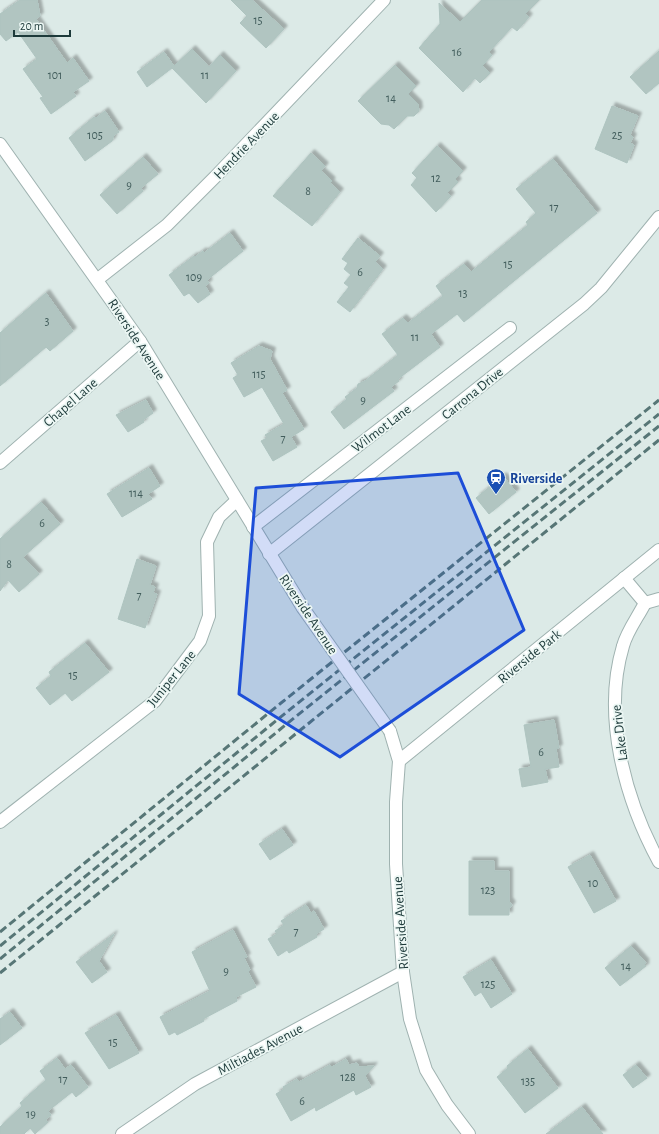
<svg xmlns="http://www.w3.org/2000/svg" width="659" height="1134" font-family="'Alegreya Sans',sans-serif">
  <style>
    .building { fill: #b1c5c1; stroke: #aec4c0; filter: url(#shadow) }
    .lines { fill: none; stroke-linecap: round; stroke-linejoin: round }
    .minor-casing { stroke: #9fb2b0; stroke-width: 14 }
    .minor { stroke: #fff; stroke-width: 12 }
    .rail { stroke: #577676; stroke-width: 3; stroke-dasharray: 8 4; stroke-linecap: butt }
    .minor-bridge-casing { stroke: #9fb2b0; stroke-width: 14; stroke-linecap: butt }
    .minor-bridge { stroke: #fff; stroke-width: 12 }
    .marked { fill: #1d4ed8; fill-opacity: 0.2; stroke: #1d4ed8; stroke-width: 3; stroke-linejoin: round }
    .labels { text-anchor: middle; stroke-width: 3.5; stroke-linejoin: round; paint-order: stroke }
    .number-label { font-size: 12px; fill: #425d5c }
    .street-label { font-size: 14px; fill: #1d3a3a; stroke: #ecf7f4 }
    .transit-label { font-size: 14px; font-weight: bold; fill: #164399; stroke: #ecf7f4; text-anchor: start }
  </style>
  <defs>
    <filter id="shadow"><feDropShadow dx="3.5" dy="-3.5" stdDeviation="1" flood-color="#0004"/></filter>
  </defs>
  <rect width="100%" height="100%" fill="#dceae7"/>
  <g class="building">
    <polygon points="20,0 37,0 40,16 36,19 67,63 73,58 89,81 73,92 76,96 51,114 40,98 43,97 23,69 37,59 18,32 6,41 0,34 0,14"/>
    <polygon points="231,0 252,0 284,29 266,48 240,23 247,16"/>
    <polygon points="482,0 539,0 525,14 529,17 517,31 512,27 489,52 492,55 482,66 490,73 480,83 475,78 463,92 419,48 440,24 439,3 460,22"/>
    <polygon points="192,49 209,67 220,55 236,71 206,103 172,68 147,87 137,72 164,52 174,66"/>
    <polygon points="659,51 659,83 646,94 630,77"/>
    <polygon points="395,65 416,86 408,94 418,104 419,111 414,116 407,116 394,129 389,125 381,124 358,101"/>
    <polygon points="612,106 638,116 630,135 633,137 630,143 634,145 627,163 595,149"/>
    <polygon points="105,111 119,132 114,135 112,141 85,161 69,138 94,117 96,118"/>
    <polygon points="437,146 463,171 455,179 458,182 447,193 451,196 436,212 411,185 417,178 412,173"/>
    <polygon points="311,153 325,166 321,171 332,181 330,183 340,192 312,226 273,196"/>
    <polygon points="143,157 158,174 141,188 143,191 117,214 100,195"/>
    <polygon points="553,159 597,213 464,322 457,314 431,334 440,347 398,379 399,381 391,387 394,391 344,429 331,412 347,399 345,397 357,388 358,384 365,381 398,355 382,334 403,318 408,323 443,296 436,286 464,264 471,272 528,225 526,222 536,213 516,189"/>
    <polygon points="230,233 243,251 207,280 209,283 205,286 210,294 198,303 189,293 184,296 169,275 194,256 195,257 203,251 204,253"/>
    <polygon points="358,238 380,256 375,262 383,269 350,312 337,302 349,287 344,283 351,275 344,269 348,263 342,259"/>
    <polygon points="46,293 73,331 50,351 46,347 0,386 0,333"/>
    <polygon points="259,346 272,351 270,359 287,390 282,393 304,429 291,437 297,447 273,461 261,441 267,438 265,435 284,424 262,387 244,397 233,378 238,375 231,363"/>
    <polygon points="146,400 153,413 143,420 144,422 128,432 116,415"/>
    <polygon points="149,468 160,486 148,494 152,499 122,517 107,494"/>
    <polygon points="503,476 516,492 489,514 476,498"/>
    <polygon points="41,502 60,524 23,557 39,574 19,592 8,580 0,591 0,539"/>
    <polygon points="137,559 156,566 150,585 155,587 153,593 157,594 145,628 118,619"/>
    <polygon points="85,643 109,672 72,701 65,693 50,705 36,688 51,676 49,672"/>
    <polygon points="554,720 559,748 556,749 559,767 545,769 548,782 522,787 519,769 531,767 524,725"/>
    <polygon points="282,829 293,845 270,860 259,844"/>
    <polygon points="590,855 616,901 594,913 568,867"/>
    <polygon points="469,861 494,861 494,871 509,871 509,901 512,905 509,909 509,915 469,915"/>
    <polygon points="306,905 311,913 314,911 324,929 316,934 317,937 289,953 287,950 278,956 268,939 277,934 275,931 284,925 281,921"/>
    <polygon points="233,930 247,957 244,958 250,970 248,972 256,987 236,997 237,1001 203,1019 204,1021 177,1035 175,1032 169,1035 160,1017 210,991 192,952"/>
    <polygon points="114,934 99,961 107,972 92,983 76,962"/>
    <polygon points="631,946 646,963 644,964 646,966 620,986 605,968"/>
    <polygon points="491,960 512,994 491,1008 481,992 475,996 463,977"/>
    <polygon points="10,1012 22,1028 0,1045 0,1019"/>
    <polygon points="116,1015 139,1053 109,1069 85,1033"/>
    <polygon points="528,1049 558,1088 525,1113 497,1077 508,1068 507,1066"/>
    <polygon points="57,1058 65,1069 71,1065 88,1087 76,1097 72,1092 48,1111 51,1115 45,1120 48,1122 35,1134 30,1128 24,1134 0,1134 0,1127 22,1106 20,1103 46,1080 40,1071"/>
    <polygon points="346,1059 349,1065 357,1063 359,1067 374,1066 365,1076 371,1087 356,1095 354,1090 316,1111 315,1107 291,1121 276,1094 284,1089 283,1087 297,1079 299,1082 330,1065 332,1067"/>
    <polygon points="636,1065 647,1078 633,1088 623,1075"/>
    <polygon points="582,1107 603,1134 546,1134"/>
  </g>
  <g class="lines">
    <defs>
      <g id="minor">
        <polyline points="0,144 140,341 303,608"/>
        <polyline points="98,279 167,225 215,177 384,0"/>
        <polyline points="0,463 140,341"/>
        <polyline points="253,527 510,328"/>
        <polyline points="269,554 584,304 601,288 659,217"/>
        <polyline points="624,578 645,603 659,599"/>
        <path d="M645 603C638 617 627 631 623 646 602 716 625 799 659 862"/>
        <polyline points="390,731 399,761 396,802 396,864 403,972 410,1019 426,1070 447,1105 469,1134"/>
        <polyline points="399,761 659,550"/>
        <polyline points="0,822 155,701 200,641 209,616 207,542 219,517 237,500"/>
        <polyline points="122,1134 195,1084 403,972"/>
      </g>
    </defs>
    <use href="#minor" class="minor-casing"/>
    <use href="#minor" class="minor"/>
    <g class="rail">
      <polyline points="0,932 281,703 659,400"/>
      <polyline points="0,946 288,711 659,414"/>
      <polyline points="0,959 294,718 659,426"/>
      <polyline points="0,973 659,440"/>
    </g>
    <defs>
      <polyline id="minor-bridge" points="303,608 390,731"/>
    </defs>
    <use href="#minor-bridge" class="minor-bridge-casing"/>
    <use href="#minor-bridge" class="minor-bridge"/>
  </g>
  <path class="marked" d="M458 473 524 630 340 757 239 694 256 488Z"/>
  <defs>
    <symbol id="station-pin" viewBox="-11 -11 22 30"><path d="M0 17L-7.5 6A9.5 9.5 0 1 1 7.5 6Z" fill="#1a4fb4" stroke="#ecf7f4"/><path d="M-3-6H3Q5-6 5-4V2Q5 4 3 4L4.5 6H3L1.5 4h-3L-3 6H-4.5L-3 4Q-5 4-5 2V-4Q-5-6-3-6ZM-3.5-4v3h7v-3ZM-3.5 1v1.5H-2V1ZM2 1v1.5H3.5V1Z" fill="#fff"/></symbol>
  </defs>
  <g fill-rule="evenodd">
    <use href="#station-pin" x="485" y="467" width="22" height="30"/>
  </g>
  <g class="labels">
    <g class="number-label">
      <text x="258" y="24">15</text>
      <text x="457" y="56">16</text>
      <text x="55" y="79">101</text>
      <text x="205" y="79">11</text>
      <text x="391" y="102">14</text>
      <text x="95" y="139">105</text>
      <text x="617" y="139">25</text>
      <text x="436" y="182">12</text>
      <text x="129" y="189">9</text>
      <text x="308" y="195">8</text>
      <text x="554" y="211">17</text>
      <text x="508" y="268">15</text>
      <text x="360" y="276">6</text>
      <text x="194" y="281">109</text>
      <text x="463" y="297">13</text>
      <text x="47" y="325">3</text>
      <text x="415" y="341">11</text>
      <text x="259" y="378">115</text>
      <text x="363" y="404">9</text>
      <text x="283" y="442">7</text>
      <text x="136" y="497">114</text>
      <text x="42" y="527">6</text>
      <text x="9" y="568">8</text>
      <text x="139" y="599">7</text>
      <text x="73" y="679">15</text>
      <text x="541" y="756">6</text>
      <text x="593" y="887">10</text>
      <text x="488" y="894">123</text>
      <text x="296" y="935">7</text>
      <text x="626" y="970">14</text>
      <text x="226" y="975">9</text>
      <text x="488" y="988">125</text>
      <text x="113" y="1046">15</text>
      <text x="348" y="1081">128</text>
      <text x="63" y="1083">17</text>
      <text x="528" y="1085">135</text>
      <text x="302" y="1105">6</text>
      <text x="31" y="1118">19</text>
    </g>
    <g class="street-label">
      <text transform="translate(246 145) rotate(-46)" y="5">Hendrie Avenue</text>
      <text transform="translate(137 339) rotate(57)" y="5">Riverside Avenue</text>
      <text transform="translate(472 393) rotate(-39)" y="5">Carrona Drive</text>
      <text transform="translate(70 402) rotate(-41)" y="5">Chapel Lane</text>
      <text transform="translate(381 428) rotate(-37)" y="5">Wilmot Lane</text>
      <text transform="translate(309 614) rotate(56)" y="5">Riverside Avenue</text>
      <text transform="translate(529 656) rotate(-39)" y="5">Riverside Park</text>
      <text transform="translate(171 678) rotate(-51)" y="5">Juniper Lane</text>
      <text transform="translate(619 733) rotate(-97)" y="5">Lake Drive</text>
      <text transform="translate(400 923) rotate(-94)" y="5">Riverside Avenue</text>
      <text transform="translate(260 1049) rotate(-28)" y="5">Miltiades Avenue</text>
    </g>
    <g class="transit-label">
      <text x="510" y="483">Riverside</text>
    </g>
  </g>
  <path d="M14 30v6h56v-6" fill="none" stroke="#1d3a3a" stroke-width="2"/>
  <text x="20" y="30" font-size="12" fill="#1d3a3a" stroke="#ecf7f4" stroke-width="3" paint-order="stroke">20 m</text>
</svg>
